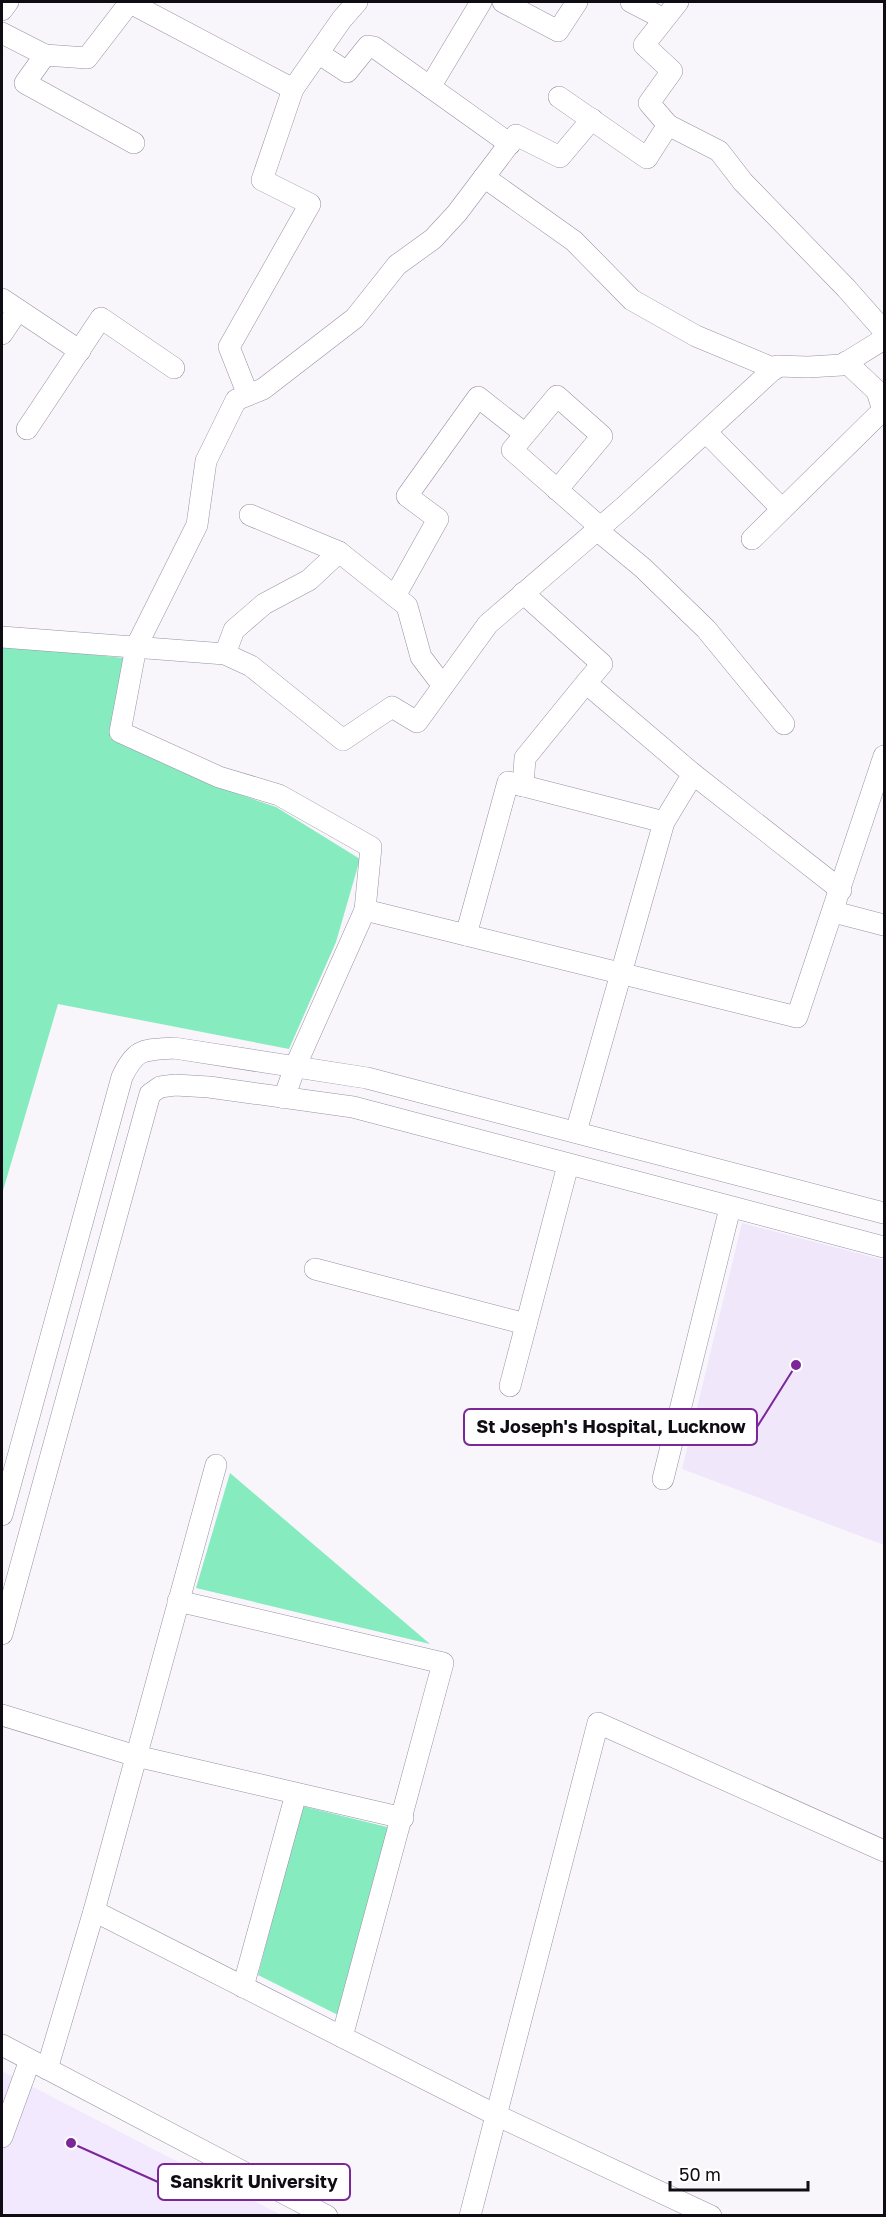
<svg xmlns="http://www.w3.org/2000/svg" width="886" height="2217" font-family="'Golos Text',sans-serif">
  <style>
    .built { fill: #f0e7fb }
    .education { fill: #f2e9fe }
    .green { fill: #86ecbf }
    .lines { fill: none; stroke-linecap: round; stroke-linejoin: round }
    .minor-casing { stroke: #9a8fa6; stroke-width: 22 }
    .minor { stroke: #fff; stroke-width: 21 }
    .leader { fill: none; stroke: #7c2797; stroke-width: 2 }
    .callout-dot { fill: #7c2797; stroke: #fff; stroke-width: 2 }
    .callout { fill: #fff; stroke: #7c2797; stroke-width: 2 }
    .callout-label { font-size: 18px; text-anchor: middle; font-weight: bold; fill: #100c14 }
  </style>
  <rect width="100%" height="100%" fill="#f8f6fb"/>
  <polygon class="built" points="742,1223 884,1260 884,1545 682,1469"/>
  <polygon class="education" points="2,2071 281,2215 2,2215"/>
  <g class="green">
    <polygon points="2,645 124,658 110,738 218,787 276,807 360,859 336,942 289,1049 58,1004 2,1194"/>
    <polygon points="230,1473 430,1644 196,1588"/>
    <polygon points="302,1806 391,1828 338,2015 258,1975"/>
  </g>
  <g class="lines">
    <defs>
      <g id="minor">
        <polyline points="131,2 138,7 293,89"/>
        <polyline points="503,2 558,31 577,2"/>
        <polyline points="631,2 664,19"/>
        <polyline points="2,10 8,2"/>
        <polyline points="2,33 45,55 25,83 134,143"/>
        <polyline points="318,53 347,72 368,46 374,47 510,144"/>
        <polyline points="45,55 87,58 130,2"/>
        <polyline points="430,87 481,2"/>
        <polyline points="559,97 647,158 668,125 719,151 743,182 846,288 884,331"/>
        <polyline points="668,125 649,103 672,71 644,45 678,2"/>
        <polyline points="484,177 574,241 632,300 696,336 775,369"/>
        <polyline points="2,299 80,351"/>
        <polyline points="2,334 18,310"/>
        <polyline points="846,362 877,391 884,414"/>
        <polyline points="248,395 229,347 310,204 262,180 293,89 342,19 357,2"/>
        <polyline points="27,429 101,318 174,368"/>
        <polyline points="706,432 782,509"/>
        <polyline points="557,490 602,436 557,396 512,450 600,527"/>
        <polyline points="250,515 339,552 407,606 421,657 443,686"/>
        <polyline points="597,530 643,568 706,629 784,724"/>
        <polyline points="752,539 883,410"/>
        <polyline points="523,593 602,664 586,683 693,774 841,890"/>
        <polyline points="395,596 438,519 407,496 478,397 525,434"/>
        <polyline points="2,637 225,654 251,666 343,740 392,707 417,722 488,624 625,506 777,366 808,367 842,365 884,339"/>
        <polyline points="225,654 234,630 264,604 309,580 339,552"/>
        <polyline points="523,786 525,758 586,683"/>
        <polyline points="365,910 797,1017 884,756"/>
        <polyline points="834,912 884,925"/>
        <polyline points="466,935 508,782 664,822"/>
        <polyline points="284,1098 295,1067 365,910 371,847 279,795 219,777 120,732 136,647 197,525 206,461 236,400 263,389 355,318 397,265 433,239 457,213 516,135 560,157 592,119"/>
        <polyline points="576,1132 664,822 693,774"/>
        <polyline points="315,1269 526,1324"/>
        <polyline points="510,1386 568,1165"/>
        <polyline points="663,1479 730,1208"/>
        <path d="M2 1515 122 1077C136 1048 143 1050 174 1048L367 1078 884 1213"/>
        <polyline points="178,1601 443,1663 342,2037"/>
        <polyline points="2,1634 145,1112 150,1094 160,1087 175,1085 209,1087 353,1107 884,1247"/>
        <polyline points="2,1715 136,1756 403,1818"/>
        <polyline points="94,1911 496,2115 711,2216"/>
        <polyline points="243,1987 296,1794"/>
        <polyline points="2,2045 327,2216"/>
        <polyline points="47,2069 94,1911 216,1465"/>
        <polyline points="2,2137 30,2060"/>
        <polyline points="470,2216 598,1723 884,1851"/>
      </g>
    </defs>
    <use href="#minor" class="minor-casing"/>
    <use href="#minor" class="minor"/>
  </g>
  <path class="leader" d="M796 1365L757 1427M71 2143L158 2182"/>
  <g class="callout-dot">
    <circle cx="796" cy="1365" r="6"/>
    <circle cx="71" cy="2143" r="6"/>
  </g>
  <g class="callout">
    <rect x="464" y="1409" width="293" height="36" rx="6"/>
    <rect x="158" y="2164" width="192" height="36" rx="6"/>
  </g>
  <g class="callout-label">
    <text x="611" y="1433">St Joseph's Hospital, Lucknow</text>
    <text x="254" y="2188">Sanskrit University</text>
  </g>
  <rect width="886" height="2217" fill="none" stroke="#100c14" stroke-width="6"/>
  <path d="M670 2181v9h138v-9" fill="none" stroke="#100c14" stroke-width="3"/>
  <text x="679" y="2181" font-size="18" fill="#100c14" stroke="#ffffff" stroke-width="4.5" paint-order="stroke">50 m</text>
</svg>
